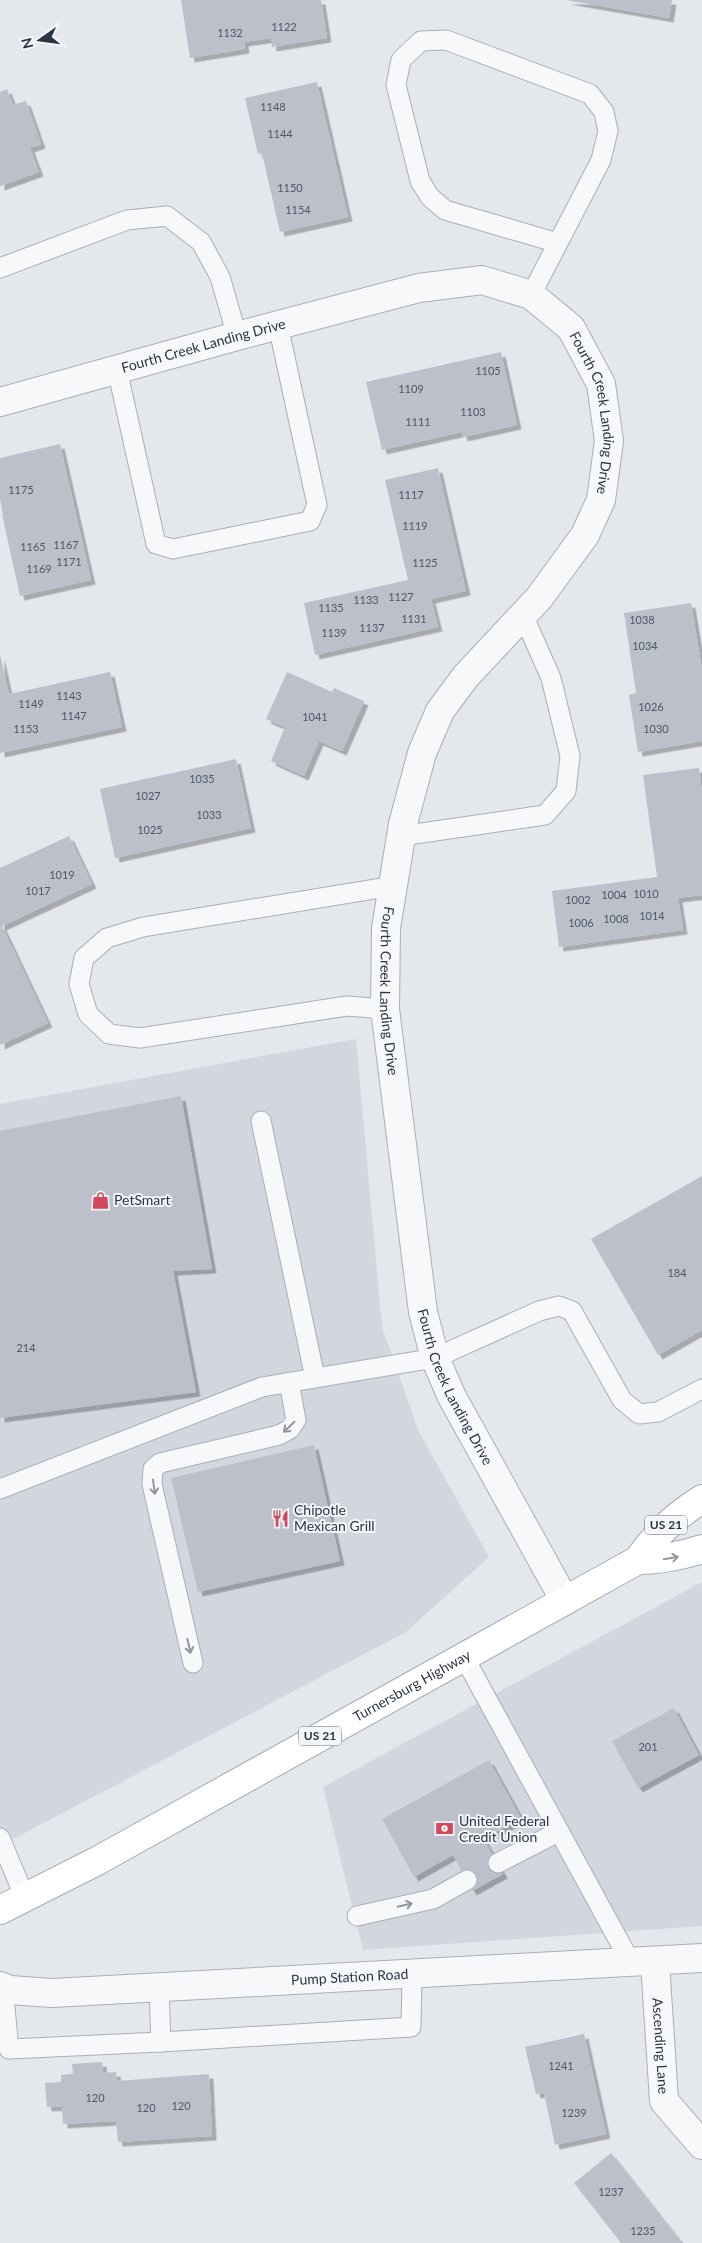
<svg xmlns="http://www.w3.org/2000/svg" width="702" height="2243" font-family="Lato,sans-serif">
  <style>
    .built { fill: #d2d6de }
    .building { fill: #bbc0ca; filter: url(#shadow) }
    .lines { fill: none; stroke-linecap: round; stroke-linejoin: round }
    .service-casing { stroke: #a9aeb7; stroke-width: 21 }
    .minor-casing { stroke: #a9aeb7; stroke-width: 30 }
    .primary-casing { stroke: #a3abb8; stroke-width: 30 }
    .service { stroke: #f7f8fa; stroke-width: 19 }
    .minor { stroke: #f7f8fa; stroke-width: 28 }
    .primary { stroke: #fff; stroke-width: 28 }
    .oneway { stroke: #9196a0 }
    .oneway2 { stroke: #959aa2 }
    .labels { text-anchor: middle; stroke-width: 4; stroke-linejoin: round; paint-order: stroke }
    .number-label { font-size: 11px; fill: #4f5766 }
    .shield { fill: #f4f6f9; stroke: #676e7b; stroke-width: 1 }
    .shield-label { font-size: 12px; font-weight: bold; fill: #2b3445 }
    .street-label { font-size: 14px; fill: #2b3445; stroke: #f4f6f9 }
    .poi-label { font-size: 14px; fill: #2b3445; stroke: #f4f6f9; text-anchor: start }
  </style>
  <defs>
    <filter id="shadow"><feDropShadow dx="4.5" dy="4.5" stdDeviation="0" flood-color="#0004"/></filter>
  </defs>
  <rect width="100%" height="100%" fill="#e4e7ec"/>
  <g class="built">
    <polygon points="356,1039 382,1327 419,1432 489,1557 406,1632 0,1846 0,1104"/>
    <polygon points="702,1582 702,1926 363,1950 323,1787"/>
  </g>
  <g class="building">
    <polygon points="181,0 321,0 327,38 272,47 271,38 244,42 245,49 190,58"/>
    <polygon points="566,0 672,0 669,18"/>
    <polygon points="317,82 348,217 280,232 262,153 258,154 245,98"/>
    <polygon points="7,89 13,105 26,101 41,144 30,148 39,172 0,186 0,92"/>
    <polygon points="501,352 517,425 463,437 462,432 382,450 366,382"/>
    <polygon points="60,444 91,580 20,596 2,514 3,514 0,499 0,458"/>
    <polygon points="438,468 466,591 431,599 438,627 315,655 304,603 408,580 385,480"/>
    <polygon points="691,603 702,670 702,741 638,752 629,695 636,693 624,613"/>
    <polygon points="0,655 9,694 110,672 122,727 0,753"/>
    <polygon points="287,672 332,692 334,688 364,701 342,751 319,741 304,776 271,761 285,727 266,719"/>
    <polygon points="236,759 251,828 115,858 100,789"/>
    <polygon points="699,768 702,793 702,895 678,898 683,930 559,947 552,891 657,877 643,775"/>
    <polygon points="69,836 92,884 2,926 48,1023 0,1045 0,868"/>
    <polygon points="181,1096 212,1269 173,1271 196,1392 0,1418 0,1131"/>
    <polygon points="702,1176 702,1330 658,1355 591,1239"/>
    <polygon points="314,1445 340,1561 198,1592 171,1478"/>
    <polygon points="674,1708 699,1755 638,1788 612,1741"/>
    <polygon points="489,1760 521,1818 484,1839 503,1874 472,1891 453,1855 414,1877 382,1819"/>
    <polygon points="584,2034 606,2134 555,2145 544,2093 536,2094 525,2047"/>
    <polygon points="102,2062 103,2073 116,2072 117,2081 209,2074 212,2136 118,2142 116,2121 63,2124 62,2106 47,2107 45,2083 61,2082 61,2075 73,2074 72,2064"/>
    <polygon points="611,2153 681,2242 679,2243 621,2243 574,2183"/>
  </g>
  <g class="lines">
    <defs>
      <g id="service">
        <polyline points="0,268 127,220 167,216 201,242 220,277 237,336"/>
        <polyline points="531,295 601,160 608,131 604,112 590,94 446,40 421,41 401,60 396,85 420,181 430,197 445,210 558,243"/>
        <polyline points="117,369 156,544 173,549 310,521 317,505 278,325"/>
        <polyline points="401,836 545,815 566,791 570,756 551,678 523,615"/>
        <polyline points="385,1009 347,1006 140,1038 109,1034 88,1014 79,984 84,958 107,938 143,927 393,886"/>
        <polyline points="261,1121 315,1378"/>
        <polyline points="0,1489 262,1387 435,1358 539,1311 559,1306 572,1311 622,1400 639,1414 658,1412 702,1389"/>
        <polyline points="464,1657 631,1963"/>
        <polyline points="193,1663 152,1484 153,1469 160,1463 279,1435 290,1429 296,1420 289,1382"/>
        <polyline points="0,1838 25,1898"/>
        <polyline points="498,1863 558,1832"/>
        <polyline points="357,1916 433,1899 467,1880"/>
        <polyline points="3,1987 9,2049 161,2042 159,1988"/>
        <polyline points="161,2042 411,2027 412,1974"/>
      </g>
      <g id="minor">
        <path id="s1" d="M0 402 237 336 419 288 482 280 531 295 571 328 601 384 609 441 601 500 585 535 539 598 466 676 440 711 422 753 403 824 386 928 385 1009 423 1312 435 1358 452 1397 565 1601"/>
        <path id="s2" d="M655 1962 664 2101 702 2145"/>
        <path id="s3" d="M0 1986 10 1990 52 1993 702 1958"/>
      </g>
      <g id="primary">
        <path d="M638 1560C661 1560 680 1556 702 1549"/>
        <path id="s4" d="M0 1910 97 1861 638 1560C656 1534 675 1516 702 1499"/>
      </g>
    </defs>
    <use href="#service" class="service-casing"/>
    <use href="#minor" class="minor-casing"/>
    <use href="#primary" class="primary-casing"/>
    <use href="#service" class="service"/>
    <use href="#minor" class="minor"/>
    <use href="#primary" class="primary"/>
  </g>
  <defs><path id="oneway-shaft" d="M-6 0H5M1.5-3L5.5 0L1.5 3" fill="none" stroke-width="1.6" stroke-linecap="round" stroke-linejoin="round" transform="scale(1.25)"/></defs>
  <g class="oneway">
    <use href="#oneway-shaft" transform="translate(289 1427) rotate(136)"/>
    <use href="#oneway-shaft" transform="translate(154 1487) rotate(82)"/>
    <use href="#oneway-shaft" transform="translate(189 1646) rotate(77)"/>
    <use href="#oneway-shaft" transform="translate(405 1905) rotate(-13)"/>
  </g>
  <use class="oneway2" href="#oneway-shaft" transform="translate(671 1558) rotate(-9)"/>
  <defs>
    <symbol id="shop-bare" viewBox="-9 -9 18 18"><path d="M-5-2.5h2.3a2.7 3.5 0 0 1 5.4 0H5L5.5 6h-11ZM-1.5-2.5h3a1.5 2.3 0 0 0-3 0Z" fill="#d1495b" stroke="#f4f6f9" stroke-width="2.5" paint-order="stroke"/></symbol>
    <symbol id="restaurant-bare" viewBox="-9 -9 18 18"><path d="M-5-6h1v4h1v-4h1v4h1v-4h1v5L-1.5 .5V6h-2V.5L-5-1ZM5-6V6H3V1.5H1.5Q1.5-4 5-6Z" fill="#d1495b" stroke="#f4f6f9" stroke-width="2.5" paint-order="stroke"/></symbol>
    <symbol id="bank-bare" viewBox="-9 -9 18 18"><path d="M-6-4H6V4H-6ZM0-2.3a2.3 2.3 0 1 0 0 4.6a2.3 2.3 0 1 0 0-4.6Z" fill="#d1495b" stroke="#f4f6f9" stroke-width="2.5" paint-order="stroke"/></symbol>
  </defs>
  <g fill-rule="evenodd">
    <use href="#shop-bare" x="88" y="1188" width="25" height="25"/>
    <use href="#restaurant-bare" x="268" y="1506" width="25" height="25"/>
    <use href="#bank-bare" x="432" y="1816" width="25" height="25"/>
  </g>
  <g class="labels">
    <g class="number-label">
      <text x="284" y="31">1122</text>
      <text x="230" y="37">1132</text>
      <text x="273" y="111">1148</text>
      <text x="280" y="138">1144</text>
      <text x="290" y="192">1150</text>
      <text x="298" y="214">1154</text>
      <text x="488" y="375">1105</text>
      <text x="411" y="393">1109</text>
      <text x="473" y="416">1103</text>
      <text x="418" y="426">1111</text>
      <text x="21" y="494">1175</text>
      <text x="411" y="499">1117</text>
      <text x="415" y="530">1119</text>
      <text x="66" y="549">1167</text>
      <text x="33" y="551">1165</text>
      <text x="69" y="566">1171</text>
      <text x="425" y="567">1125</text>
      <text x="39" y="573">1169</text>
      <text x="401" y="601">1127</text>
      <text x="366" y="604">1133</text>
      <text x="331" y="612">1135</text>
      <text x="414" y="623">1131</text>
      <text x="642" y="624">1038</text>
      <text x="372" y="632">1137</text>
      <text x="334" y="637">1139</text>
      <text x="645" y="650">1034</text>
      <text x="69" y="700">1143</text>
      <text x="31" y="708">1149</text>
      <text x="651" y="711">1026</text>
      <text x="74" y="720">1147</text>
      <text x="315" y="721">1041</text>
      <text x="26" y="733">1153</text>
      <text x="656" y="733">1030</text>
      <text x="202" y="783">1035</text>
      <text x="148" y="800">1027</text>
      <text x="209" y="819">1033</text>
      <text x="150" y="834">1025</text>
      <text x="62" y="879">1019</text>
      <text x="38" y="895">1017</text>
      <text x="646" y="898">1010</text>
      <text x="614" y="899">1004</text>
      <text x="578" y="904">1002</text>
      <text x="652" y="920">1014</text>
      <text x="616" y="923">1008</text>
      <text x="581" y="927">1006</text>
      <text x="677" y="1277">184</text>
      <text x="26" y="1352">214</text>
      <text x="648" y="1751">201</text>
      <text x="561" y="2070">1241</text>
      <text x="95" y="2102">120</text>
      <text x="181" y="2110">120</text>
      <text x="146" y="2112">120</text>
      <text x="574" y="2117">1239</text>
      <text x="611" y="2196">1237</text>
      <text x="643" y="2235">1235</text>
    </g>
    <g class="shield">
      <rect x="645" y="1515.5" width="42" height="19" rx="4"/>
      <rect x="299" y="1726.5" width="42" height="19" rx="4"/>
    </g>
    <g class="shield-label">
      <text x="666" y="1529">US 21</text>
      <text x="320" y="1740">US 21</text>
    </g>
    <g class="street-label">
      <text dy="5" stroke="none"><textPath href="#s1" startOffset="211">Fourth Creek Landing Drive</textPath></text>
      <text dy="5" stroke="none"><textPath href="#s1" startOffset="691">Fourth Creek Landing Drive</textPath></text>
      <text dy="5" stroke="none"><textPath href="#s1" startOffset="1336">Fourth Creek Landing Drive</textPath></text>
      <text dy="5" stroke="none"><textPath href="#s1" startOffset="1741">Fourth Creek Landing Drive</textPath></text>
      <text dy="5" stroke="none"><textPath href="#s4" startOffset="469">Turnersburg Highway</textPath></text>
      <text dy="5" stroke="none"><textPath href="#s3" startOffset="351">Pump Station Road</textPath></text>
      <text dy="5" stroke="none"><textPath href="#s2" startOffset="84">Ascending Lane</textPath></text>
    </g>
    <g class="poi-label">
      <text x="114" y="1205">PetSmart</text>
      <text x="294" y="1515">Chipotle<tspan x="294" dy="16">Mexican Grill</tspan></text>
      <text x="459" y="1826">United Federal<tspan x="459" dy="16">Credit Union</tspan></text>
    </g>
  </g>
  <g transform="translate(40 40) rotate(256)" stroke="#f4f6f9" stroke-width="4" paint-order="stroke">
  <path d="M0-4L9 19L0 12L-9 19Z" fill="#2b3445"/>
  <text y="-8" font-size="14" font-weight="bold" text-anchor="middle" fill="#2b3445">N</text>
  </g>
</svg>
